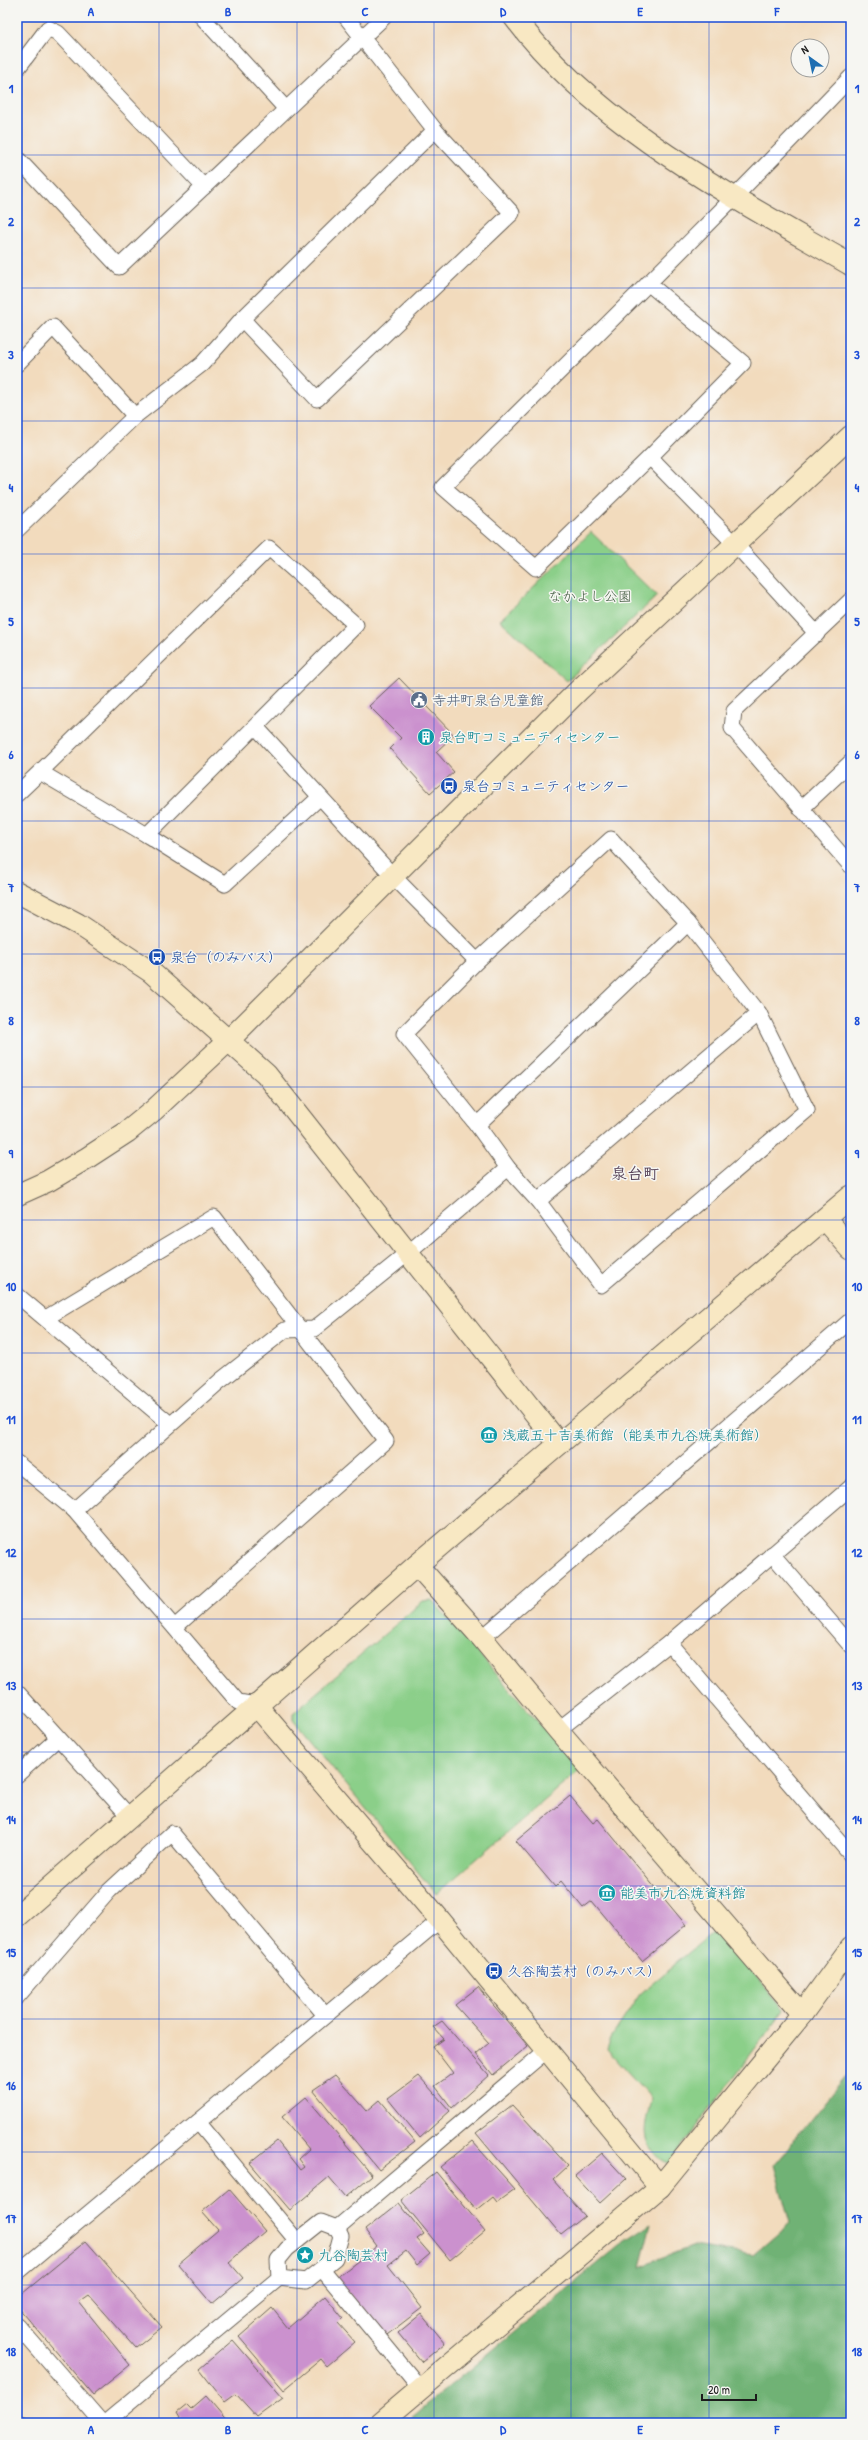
<svg xmlns="http://www.w3.org/2000/svg" width="868" height="2440" font-family="'Patrick Hand','Klee One',sans-serif">
  <style>
    .green { fill: #8bcf89; stroke: #547652 }
    .forest { fill: #70b275; stroke: #466748 }
    .building { fill: #cb91ce }
    .lines { fill: none; stroke-linecap: round; stroke-linejoin: round }
    .street-casing { stroke: #675f54; stroke-width: 17 }
    .secondary-casing { stroke: #675f54; stroke-width: 23 }
    .street { stroke: #fff; stroke-width: 15 }
    .secondary { stroke: #f8e8c3; stroke-width: 21 }
    .grid { fill: none; stroke: #1d4ed8; stroke-width: 1; stroke-opacity: 0.55 }
    .labels { text-anchor: middle; stroke-width: 3; stroke-linejoin: round; paint-order: stroke }
    .park-label { font-size: 14px; fill: #435b42; stroke: #f6f6f2 }
    .service-label { font-size: 14px; fill: #4e5e75; stroke: #f6f6f2; text-anchor: start }
    .culture-label { font-size: 14px; fill: #0d838f; stroke: #f6f6f2; text-anchor: start }
    .transit-label { font-size: 14px; fill: #164399; stroke: #f6f6f2; text-anchor: start }
    .quarter-label { font-size: 16px; font-weight: bold; fill: #59455a; stroke: #f6f6f2 }
    .neatline { fill: none; stroke: #1d4ed8; stroke-width: 1.5 }
    .grid-label { font-size: 13px; text-anchor: middle; font-weight: bold; fill: #1d4ed8 }
  </style>
  <rect width="100%" height="100%" fill="#f6f6f2"/>
  <filter id="ink" filterUnits="userSpaceOnUse"><feTurbulence type="fractalNoise" baseFrequency=".025" numOctaves="2"/><feDisplacementMap in="SourceGraphic" scale="8" xChannelSelector="R" yChannelSelector="G"/><feConvolveMatrix kernelMatrix="1 2 1 2 8 2 1 2 1" color-interpolation-filters="sRGB"/></filter>
  <filter id="wash" filterUnits="userSpaceOnUse"><feTurbulence type="fractalNoise" baseFrequency=".012" numOctaves="4" result="noise"/><feDisplacementMap in="SourceGraphic" scale="16" xChannelSelector="R" yChannelSelector="G"/><feGaussianBlur stdDeviation="0.9" result="paint"/><feColorMatrix in="noise" values="0 0 0 0 0 0 0 0 0 0 0 0 0 0 0 0 0 1.4 0 .05"/><feComposite in="paint" operator="in"/></filter>
  <g filter="url(#wash)">
    <rect width="100%" height="100%" fill="#f2dbbd"/>
    <g class="green">
      <polygon points="591,532 657,596 567,681 500,620"/>
      <polygon points="432,1600 580,1770 436,1894 293,1720 293,1713 423,1601"/>
      <path d="M713 1932 721 1934 784 2010 669 2163C662 2161 659 2158 654 2152 638 2136 648 2118 651 2098L607 2049 611 2038 640 1994Z"/>
    </g>
    <polygon class="forest" points="851,2069 851,2423 405,2423 619,2245 651,2224 640,2267 693,2246 753,2255 790,2223 774,2165"/>
    <g id="blocks">
      <g class="building">
        <polygon points="399,678 454,735 436,752 454,772 430,793 390,749 401,738 369,706"/>
        <polygon points="570,1796 593,1823 598,1819 686,1925 642,1961 592,1901 583,1908 561,1881 555,1887 516,1841"/>
        <polygon points="478,1987 528,2046 493,2075 476,2054 489,2043 455,2005"/>
        <polygon points="442,2021 489,2075 452,2108 435,2086 453,2073 433,2047 444,2039 433,2027"/>
        <polygon points="335,2075 367,2111 380,2100 415,2142 379,2170 313,2090"/>
        <polygon points="419,2076 450,2111 420,2138 388,2099"/>
        <polygon points="306,2097 372,2175 346,2197 329,2177 290,2210 250,2163 277,2141 300,2170 304,2167 298,2159 309,2149 282,2117"/>
        <polygon points="512,2105 568,2166 553,2180 585,2216 561,2235 476,2133"/>
        <polygon points="472,2141 515,2189 497,2202 493,2197 477,2210 440,2167"/>
        <polygon points="602,2153 626,2179 600,2203 575,2176"/>
        <polygon points="436,2172 485,2231 450,2260 401,2200"/>
        <polygon points="229,2189 265,2231 229,2262 243,2278 212,2304 178,2264 218,2230 202,2212"/>
        <polygon points="399,2203 424,2234 417,2239 430,2254 417,2265 406,2251 388,2265 422,2308 383,2338 336,2278 377,2246 365,2230"/>
        <polygon points="86,2241 162,2327 136,2348 89,2295 79,2302 130,2365 93,2395 17,2306 17,2298"/>
        <polygon points="325,2296 343,2318 338,2323 355,2342 327,2366 321,2359 284,2390 239,2337 272,2308 288,2328"/>
        <polygon points="421,2314 445,2343 422,2362 398,2333"/>
        <polygon points="233,2340 283,2398 257,2417 236,2394 225,2402 199,2369"/>
        <polygon points="206,2396 229,2423 174,2423 180,2418 177,2413 187,2405 191,2409"/>
        <polygon points="17,2416 40,2423 17,2423"/>
      </g>
    </g>
  </g>
  <g filter="url(#ink)">
    <use href="#blocks" fill-opacity="0" stroke="#675f54" stroke-width="1"/>
    <g class="lines">
      <defs>
        <g id="street">
          <polyline points="202,17 286,109"/>
          <polyline points="17,69 48,28 58,33 204,187"/>
          <polyline points="17,158 119,267 384,17"/>
          <path d="M648 283 743 363 650 457 536 568 443 487C580 351 718 216 851 77"/>
          <polyline points="242,319 317,399 512,213 435,130"/>
          <polyline points="17,364 53,327 135,416"/>
          <polyline points="650,457 736,545 817,634"/>
          <polyline points="17,530 135,416 202,364 242,319 435,130 346,17"/>
          <polyline points="851,600 734,711 732,728 851,866"/>
          <polyline points="256,727 393,876 477,961"/>
          <polyline points="17,794 40,772 147,835 356,625 269,548 40,772"/>
          <polyline points="801,809 851,762"/>
          <polyline points="147,835 225,884 320,797"/>
          <polygon points="611,839 688,923 759,1013 807,1110 601,1285 538,1201 508,1168 477,1125 404,1034 477,961"/>
          <polyline points="477,1125 688,923"/>
          <polyline points="538,1201 759,1013"/>
          <polyline points="17,1295 170,1424"/>
          <polyline points="46,1318 214,1217 386,1441 175,1627"/>
          <polyline points="17,1463 74,1510"/>
          <polyline points="772,1554 851,1646"/>
          <polyline points="482,1638 851,1320"/>
          <polyline points="669,1643 851,1855"/>
          <polyline points="17,1692 129,1816"/>
          <polyline points="256,1705 238,1702 74,1510 220,1381 285,1330 314,1329 407,1254 508,1168"/>
          <polyline points="558,1730 669,1643 851,1487"/>
          <polyline points="17,1775 58,1738"/>
          <polyline points="17,1997 109,1891 172,1833 325,2015"/>
          <polyline points="198,2122 297,2241"/>
          <polyline points="337,2228 546,2051"/>
          <polyline points="322,2269 421,2389"/>
          <polyline points="17,2273 440,1920"/>
          <polyline points="17,2325 102,2423"/>
          <polyline points="105,2423 279,2278 306,2281 335,2258 341,2236 337,2228 321,2222 287,2249 278,2260 279,2278"/>
        </g>
        <g id="secondary">
          <path d="M514 17C597 127 734 197 851 265"/>
          <polyline points="17,892 78,924 151,972 266,1074 559,1444"/>
          <polyline points="17,1195 48,1181 87,1158 127,1132 154,1110 228,1041 579,690 851,436"/>
          <polyline points="825,1219 851,1249"/>
          <polyline points="417,1565 482,1638 558,1730 802,2014"/>
          <polyline points="256,1705 440,1920 660,2187"/>
          <polyline points="17,1916 417,1565 851,1196"/>
          <polyline points="380,2423 660,2187 802,2014 851,1947"/>
        </g>
      </defs>
      <use href="#street" class="street-casing"/>
      <use href="#secondary" class="secondary-casing"/>
      <use href="#street" class="street"/>
      <use href="#secondary" class="secondary"/>
    </g>
  </g>
  <path class="grid" d="M159 17V2423M297 17V2423M434 17V2423M571 17V2423M709 17V2423M17 155H851M17 288H851M17 421H851M17 554H851M17 688H851M17 821H851M17 954H851M17 1087H851M17 1220H851M17 1353H851M17 1486H851M17 1619H851M17 1752H851M17 1886H851M17 2019H851M17 2152H851M17 2285H851"/>
  <defs>
    <symbol id="civic-disc" viewBox="-11 -11 22 22"><circle r="9.5" fill="#5c6f8a" stroke="#f6f6f2"/><path d="M-.6-6.5H3V-4.5H.6V-3L4-1V1h2V6H-6V1h2V-1L-.6-3ZM-1.2 2.5V6h2.4V2.5Z" fill="#fff"/></symbol>
    <symbol id="building-disc" viewBox="-11 -11 22 22"><circle r="9.5" fill="#0f9aa8" stroke="#f6f6f2"/><path d="M-4-6H4V6H1V3H-1V6H-4ZM-2.5-4.3h1.7v1.8h-1.7ZM.8-4.3h1.7v1.8H.8ZM-2.5-1h1.7V.8h-1.7ZM.8-1h1.7V.8H.8Z" fill="#fff"/></symbol>
    <symbol id="bus-disc" viewBox="-11 -11 22 22"><circle r="9.5" fill="#1a4fb4" stroke="#f6f6f2"/><path d="M-5-6H5V4H4V6H2V4H-2V6H-4V4H-5ZM-3.5-4V0h7V-4ZM-3.5 1.2v1.5H-2V1.2ZM2 1.2v1.5H3.5V1.2Z" fill="#fff"/></symbol>
    <symbol id="museum-disc" viewBox="-11 -11 22 22"><circle r="9.5" fill="#0f9aa8" stroke="#f6f6f2"/><path d="M0-6L6-3V-2H-6V-3ZM-5-1h2V3h-2ZM-1-1h2V3h-2ZM3-1h2V3H3ZM-6 4H6V6H-6Z" fill="#fff"/></symbol>
    <symbol id="sight-disc" viewBox="-11 -11 22 22"><circle r="9.5" fill="#0f9aa8" stroke="#f6f6f2"/><path d="M0-6L1.8-2.2L6-1.7L2.9 1.2L3.7 5.4L0 3.3L-3.7 5.4L-2.9 1.2L-6-1.7L-1.8-2.2Z" fill="#fff"/></symbol>
  </defs>
  <g fill-rule="evenodd">
    <use href="#civic-disc" x="409" y="690" width="20" height="20"/>
    <use href="#building-disc" x="416" y="727" width="20" height="20"/>
    <use href="#bus-disc" x="439" y="776" width="20" height="20"/>
    <use href="#bus-disc" x="147" y="947" width="20" height="20"/>
    <use href="#museum-disc" x="479" y="1425" width="20" height="20"/>
    <use href="#museum-disc" x="597" y="1883" width="20" height="20"/>
    <use href="#bus-disc" x="484" y="1961" width="20" height="20"/>
    <use href="#sight-disc" x="295" y="2245" width="20" height="20"/>
  </g>
  <g class="labels">
    <g class="park-label">
      <text x="590" y="601">なかよし公園</text>
    </g>
    <g class="service-label">
      <text x="432" y="705">寺井町泉台児童館</text>
    </g>
    <g class="culture-label">
      <text x="439" y="742">泉台町コミュニティセンター</text>
      <text x="502" y="1440">浅蔵五十吉美術館（能美市九谷焼美術館）</text>
      <text x="620" y="1898">能美市九谷焼資料館</text>
      <text x="318" y="2260">九谷陶芸村</text>
    </g>
    <g class="transit-label">
      <text x="462" y="791">泉台コミュニティセンター</text>
      <text x="170" y="962">泉台（のみバス）</text>
      <text x="507" y="1976">久谷陶芸村（のみバス）</text>
    </g>
    <g class="quarter-label">
      <text x="635" y="1179">泉台町</text>
    </g>
  </g>
  <rect width="868" height="2440" fill="none" stroke="#f6f6f2" stroke-width="44"/>
  <g transform="translate(810 58) rotate(327)"><circle r="19" fill="#f6f6f2" stroke="#9f9f9c"/>
  <path d="M0-3L7 15L0 10L-7 15Z" fill="#1f6fb2"/>
  <text y="-6" font-size="11" font-weight="bold" text-anchor="middle" fill="#1c1c1c">N</text>
  </g>
  <path d="M702 2394v6h54v-6" fill="none" stroke="#1c1c1c" stroke-width="2"/>
  <text x="708" y="2394" font-size="12" fill="#1c1c1c" stroke="#f6f6f2" stroke-width="3" paint-order="stroke">20 m</text>
  <rect x="22" y="22" width="824" height="2396" class="neatline"/>
  <g class="grid-label">
    <text x="91" y="16">A</text>
    <text x="228" y="16">B</text>
    <text x="365" y="16">C</text>
    <text x="503" y="16">D</text>
    <text x="640" y="16">E</text>
    <text x="777" y="16">F</text>
    <text x="11" y="93">1</text>
    <text x="857" y="93">1</text>
    <text x="11" y="226">2</text>
    <text x="857" y="226">2</text>
    <text x="11" y="359">3</text>
    <text x="857" y="359">3</text>
    <text x="11" y="492">4</text>
    <text x="857" y="492">4</text>
    <text x="11" y="626">5</text>
    <text x="857" y="626">5</text>
    <text x="11" y="759">6</text>
    <text x="857" y="759">6</text>
    <text x="11" y="892">7</text>
    <text x="857" y="892">7</text>
    <text x="11" y="1025">8</text>
    <text x="857" y="1025">8</text>
    <text x="11" y="1158">9</text>
    <text x="857" y="1158">9</text>
    <text x="11" y="1291">10</text>
    <text x="857" y="1291">10</text>
    <text x="11" y="1424">11</text>
    <text x="857" y="1424">11</text>
    <text x="11" y="1557">12</text>
    <text x="857" y="1557">12</text>
    <text x="11" y="1690">13</text>
    <text x="857" y="1690">13</text>
    <text x="11" y="1824">14</text>
    <text x="857" y="1824">14</text>
    <text x="11" y="1957">15</text>
    <text x="857" y="1957">15</text>
    <text x="11" y="2090">16</text>
    <text x="857" y="2090">16</text>
    <text x="11" y="2223">17</text>
    <text x="857" y="2223">17</text>
    <text x="11" y="2356">18</text>
    <text x="857" y="2356">18</text>
    <text x="91" y="2434">A</text>
    <text x="228" y="2434">B</text>
    <text x="365" y="2434">C</text>
    <text x="503" y="2434">D</text>
    <text x="640" y="2434">E</text>
    <text x="777" y="2434">F</text>
  </g>
</svg>
